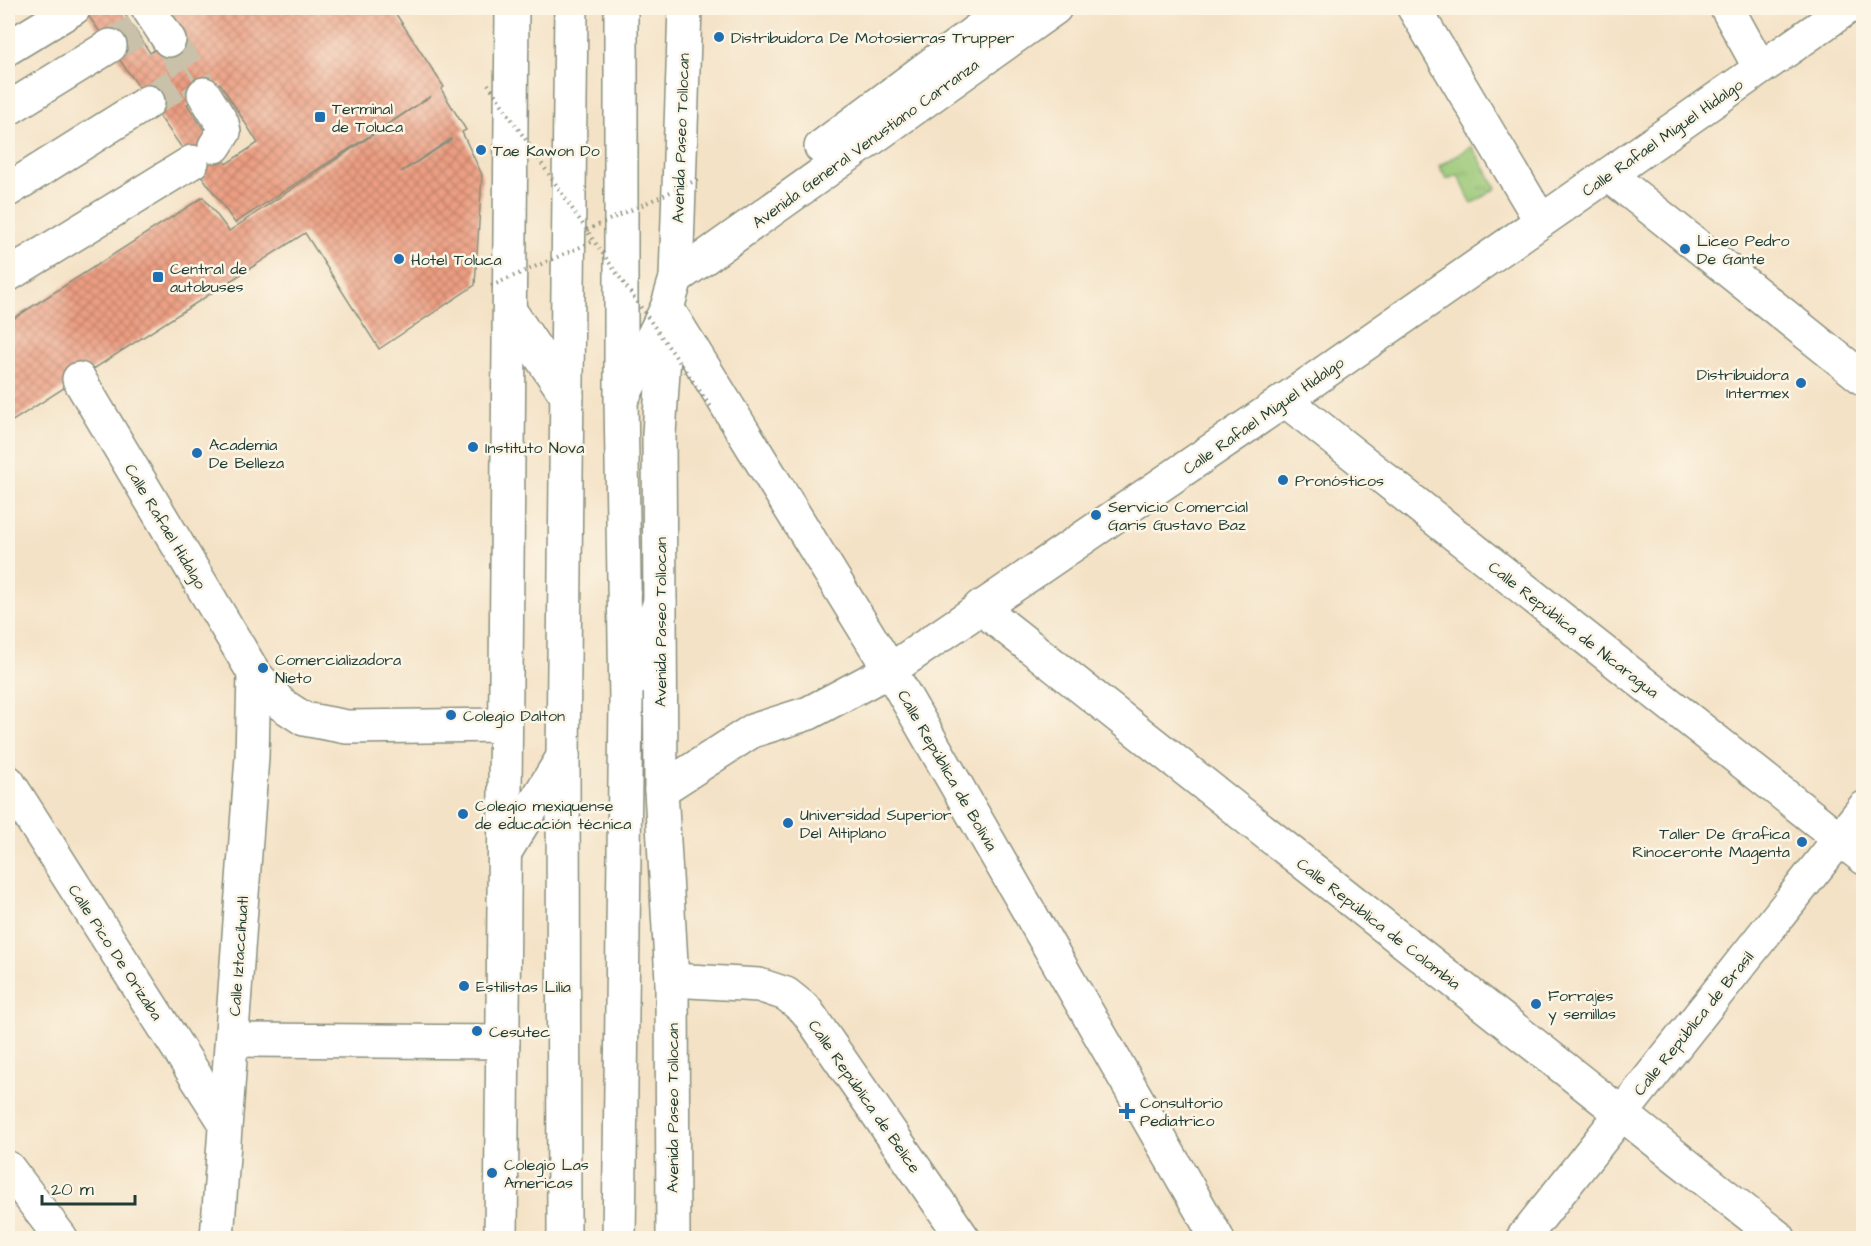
<svg xmlns="http://www.w3.org/2000/svg" width="1871" height="1246" font-family="'Architects Daughter',sans-serif">
  <style>
    .park { fill: url(#park-tufts); stroke: #5c8255; stroke-width: 1.5 }
    .building { fill: url(#building-cross-hatch); fill-rule: evenodd }
    .lines { fill: none; stroke-linecap: round; stroke-linejoin: round }
    .minor-tunnel { stroke: #c9c1a9; stroke-width: 33; stroke-dasharray: 33 16; stroke-linecap: butt }
    .minor-casing { stroke: #8a907d; stroke-width: 36 }
    .major-casing { stroke: #8a907d; stroke-width: 36 }
    .highway-casing { stroke: #8a907d; stroke-width: 36 }
    .minor { stroke: #fff; stroke-width: 33 }
    .major { stroke: #fff; stroke-width: 33 }
    .highway { stroke: #fff; stroke-width: 33 }
    .path-bridge { stroke: #8a907d; stroke-width: 4; stroke-dasharray: 1.5 4.5; stroke-linecap: butt }
    .poi-dot { fill: #1f6fb2; stroke: #fcf5e5; stroke-width: 2 }
    .labels { text-anchor: middle; stroke-width: 5; stroke-linejoin: round; paint-order: stroke }
    .poi-label { font-size: 16px; fill: #1f3d34; stroke: #fcf5e5; text-anchor: start }
    .street-label { font-size: 16px; fill: #1f3d34; stroke: #fcf5e5 }
  </style>
  <defs>
    <pattern id="park-tufts" width="24" height="20" patternUnits="userSpaceOnUse" patternTransform="scale(1.5)"><rect width="24" height="20" fill="#99c776"/><path d="M3 7l-1-3M5 7V3M7 7l1-3M15 17l-1-3M17 17v-4M19 17l1-3" fill="none" stroke="#7ca362"/></pattern>
    <pattern id="building-cross-hatch" width="8" height="8" patternUnits="userSpaceOnUse" patternTransform="scale(1.5)"><rect width="8" height="8" fill="#ec9e82"/><path d="M0 0l8 8M0 8l8-8" fill="none" stroke="#bf826b"/></pattern>
  </defs>
  <rect width="100%" height="100%" fill="#fcf5e5"/>
  <filter id="ink" filterUnits="userSpaceOnUse"><feTurbulence type="fractalNoise" baseFrequency=".0167" numOctaves="2"/><feDisplacementMap in="SourceGraphic" scale="12" xChannelSelector="R" yChannelSelector="G"/><feConvolveMatrix kernelMatrix="1 2 1 2 8 2 1 2 1" color-interpolation-filters="sRGB"/></filter>
  <filter id="wash" filterUnits="userSpaceOnUse"><feTurbulence type="fractalNoise" baseFrequency=".008" numOctaves="4" result="noise"/><feDisplacementMap in="SourceGraphic" scale="24" xChannelSelector="R" yChannelSelector="G"/><feGaussianBlur stdDeviation="1.35" result="paint"/><feColorMatrix in="noise" values="0 0 0 0 0 0 0 0 0 0 0 0 0 0 0 0 0 1.4 0 .05"/><feComposite in="paint" operator="in"/></filter>
  <g filter="url(#wash)">
    <rect width="100%" height="100%" fill="#f4e2c6"/>
    <polygon class="park" points="1472,146 1496,188 1472,204 1458,175 1447,179 1439,166"/>
    <g id="blocks">
      <path class="building" d="M83 8H121L150 53 180 32 164 8H392L444 87 441 89 466 130 462 132 482 175 475 285 379 349 305 233 8 424V322L203 197 229 231 431 96 235 223ZM220 83 258 143 226 164 187 104ZM451 139V140L403 171H402Z"/>
    </g>
  </g>
  <g filter="url(#ink)">
    <use href="#blocks" fill-opacity="0" stroke="#8a907d" stroke-width="1.5"/>
    <g class="lines">
      <g class="minor-tunnel">
        <polyline points="169,40 204,94"/>
        <polyline points="110,46 136,31"/>
        <polyline points="148,102 192,74"/>
      </g>
      <defs>
        <g id="minor">
          <polyline points="148,8 169,40"/>
          <polyline points="1414,8 1541,221"/>
          <polyline points="1727,8 1760,68"/>
          <polyline points="8,48 74,8"/>
          <polyline points="204,94 222,123 224,132 215,146"/>
          <polyline points="8,109 110,46"/>
          <polyline points="1609,175 1864,379"/>
          <polyline points="8,190 148,102"/>
          <polyline points="8,275 192,162"/>
          <polyline points="667,308 890,670 1217,1238"/>
          <polyline points="79,379 254,673 281,704 304,719 347,727 505,725"/>
          <polyline points="1285,400 1864,858"/>
          <polyline points="980,607 1779,1238"/>
          <polyline points="8,782 225,1122"/>
          <polyline points="661,790 752,731 809,713 890,670 1285,400 1847,8"/>
          <polyline points="672,980 759,985 786,994 806,1010 963,1238"/>
          <polyline points="232,1040 503,1042"/>
          <polyline points="217,1238 252,757 254,673"/>
          <polyline points="1523,1238 1864,808"/>
        </g>
        <g id="major">
          <polyline points="821,147 1007,8"/>
          <polyline points="676,278 1055,8"/>
          <polyline points="8,1168 61,1238"/>
          <polyline points="501,1238 512,8"/>
          <polyline points="673,1238 672,980 661,790 659,434 667,308 676,278 685,8"/>
        </g>
        <g id="highway">
          <polyline points="510,311 567,396"/>
          <polyline points="625,393 667,308"/>
          <polyline points="633,680 660,602"/>
          <polyline points="505,852 563,757"/>
          <polyline points="564,1238 563,757 571,8"/>
          <polyline points="619,1238 626,701 621,400 621,8"/>
        </g>
      </defs>
      <use href="#minor" class="minor-casing"/>
      <use href="#major" class="major-casing"/>
      <use href="#highway" class="highway-casing"/>
      <use href="#minor" class="minor"/>
      <use href="#major" class="major"/>
      <use href="#highway" class="highway"/>
      <g class="path-bridge">
        <polyline points="488,84 594,241 711,407"/>
        <polyline points="587,230 701,178"/>
        <polyline points="491,286 594,241"/>
      </g>
    </g>
  </g>
  <g class="poi-dot">
    <circle cx="719" cy="37" r="6"/>
    <rect x="314" y="111" width="12" height="12" rx="3"/>
    <circle cx="481" cy="150" r="6"/>
    <circle cx="1685" cy="249" r="6"/>
    <circle cx="399" cy="259" r="6"/>
    <rect x="152" y="271" width="12" height="12" rx="3"/>
    <circle cx="1801" cy="383" r="6"/>
    <circle cx="473" cy="447" r="6"/>
    <circle cx="197" cy="453" r="6"/>
    <circle cx="1283" cy="480" r="6"/>
    <circle cx="1096" cy="515" r="6"/>
    <circle cx="263" cy="668" r="6"/>
    <circle cx="451" cy="715" r="6"/>
    <circle cx="463" cy="814" r="6"/>
    <circle cx="788" cy="823" r="6"/>
    <circle cx="1802" cy="842" r="6"/>
    <circle cx="464" cy="986" r="6"/>
    <circle cx="1536" cy="1004" r="6"/>
    <circle cx="477" cy="1031" r="6"/>
    <path d="M1124 1102h6v6h6v6h-6v6h-6v-6h-6v-6h6z"/>
    <circle cx="492" cy="1173" r="6"/>
  </g>
  <g class="labels">
    <g class="poi-label">
      <text x="731" y="43">Distribuidora De Motosierras Trupper</text>
      <text x="332" y="114">Terminal<tspan x="332" dy="18">de Toluca</tspan></text>
      <text x="493" y="156">Tae Kawon Do</text>
      <text x="1697" y="246">Liceo Pedro<tspan x="1697" dy="18">De Gante</tspan></text>
      <text x="411" y="265">Hotel Toluca</text>
      <text x="170" y="274">Central de<tspan x="170" dy="18">autobuses</tspan></text>
      <text x="1789" y="380" text-anchor="end">Distribuidora<tspan x="1789" dy="18">Intermex</tspan></text>
      <text x="209" y="450">Academia<tspan x="209" dy="18">De Belleza</tspan></text>
      <text x="485" y="453">Instituto Nova</text>
      <text x="1295" y="486">Pronósticos</text>
      <text x="1108" y="512">Servicio Comercial<tspan x="1108" dy="18">Garis Gustavo Baz</tspan></text>
      <text x="275" y="665">Comercializadora<tspan x="275" dy="18">Nieto</tspan></text>
      <text x="463" y="721">Colegio Dalton</text>
      <text x="475" y="811">Colegio mexiquense<tspan x="475" dy="18">de educación técnica</tspan></text>
      <text x="800" y="820">Universidad Superior<tspan x="800" dy="18">Del Altiplano</tspan></text>
      <text x="1790" y="839" text-anchor="end">Taller De Grafica<tspan x="1790" dy="18">Rinoceronte Magenta</tspan></text>
      <text x="476" y="992">Estilistas Lilia</text>
      <text x="1548" y="1001">Forrajes<tspan x="1548" dy="18">y semillas</tspan></text>
      <text x="489" y="1037">Cesutec</text>
      <text x="1140" y="1108">Consultorio<tspan x="1140" dy="18">Pediatrico</tspan></text>
      <text x="504" y="1170">Colegio Las<tspan x="504" dy="18">Americas</tspan></text>
    </g>
    <g class="street-label">
      <text transform="translate(1662 137) rotate(-35)" y="6">Calle Rafael Miguel Hidalgo</text>
      <text transform="translate(680 138) rotate(-88)" y="6">Avenida Paseo Tollocan</text>
      <text transform="translate(865 143) rotate(-36)" y="6">Avenida General Venustiano Carranza</text>
      <text transform="translate(1263 415) rotate(-35)" y="6">Calle Rafael Miguel Hidalgo</text>
      <text transform="translate(166 526) rotate(59)" y="6">Calle Rafael Hidalgo</text>
      <text transform="translate(660 622) rotate(-90)" y="6">Avenida Paseo Tollocan</text>
      <text transform="translate(1574 629) rotate(38)" y="6">Calle República de Nicaragua</text>
      <text transform="translate(948 770) rotate(60)" y="6">Calle República de Bolivia</text>
      <text transform="translate(1379 923) rotate(38)" y="6">Calle República de Colombia</text>
      <text transform="translate(116 952) rotate(57)" y="6">Calle Pico De Orizaba</text>
      <text transform="translate(238 956) rotate(-86)" y="6">Calle Iztaccíhuatl</text>
      <text transform="translate(1693 1023) rotate(-51)" y="6">Calle República de Brasil</text>
      <text transform="translate(865 1096) rotate(55)" y="6">Calle República de Belice</text>
      <text transform="translate(672 1108) rotate(-90)" y="6">Avenida Paseo Tollocan</text>
    </g>
  </g>
  <rect width="1871" height="1246" fill="none" stroke="#fcf5e5" stroke-width="30"/>
  <path d="M42 1195v9h93v-9" fill="none" stroke="#1f3d34" stroke-width="3"/>
  <text x="51" y="1195" font-size="18" fill="#1f3d34" stroke="#fcf5e5" stroke-width="4.5" paint-order="stroke">20 m</text>
</svg>
